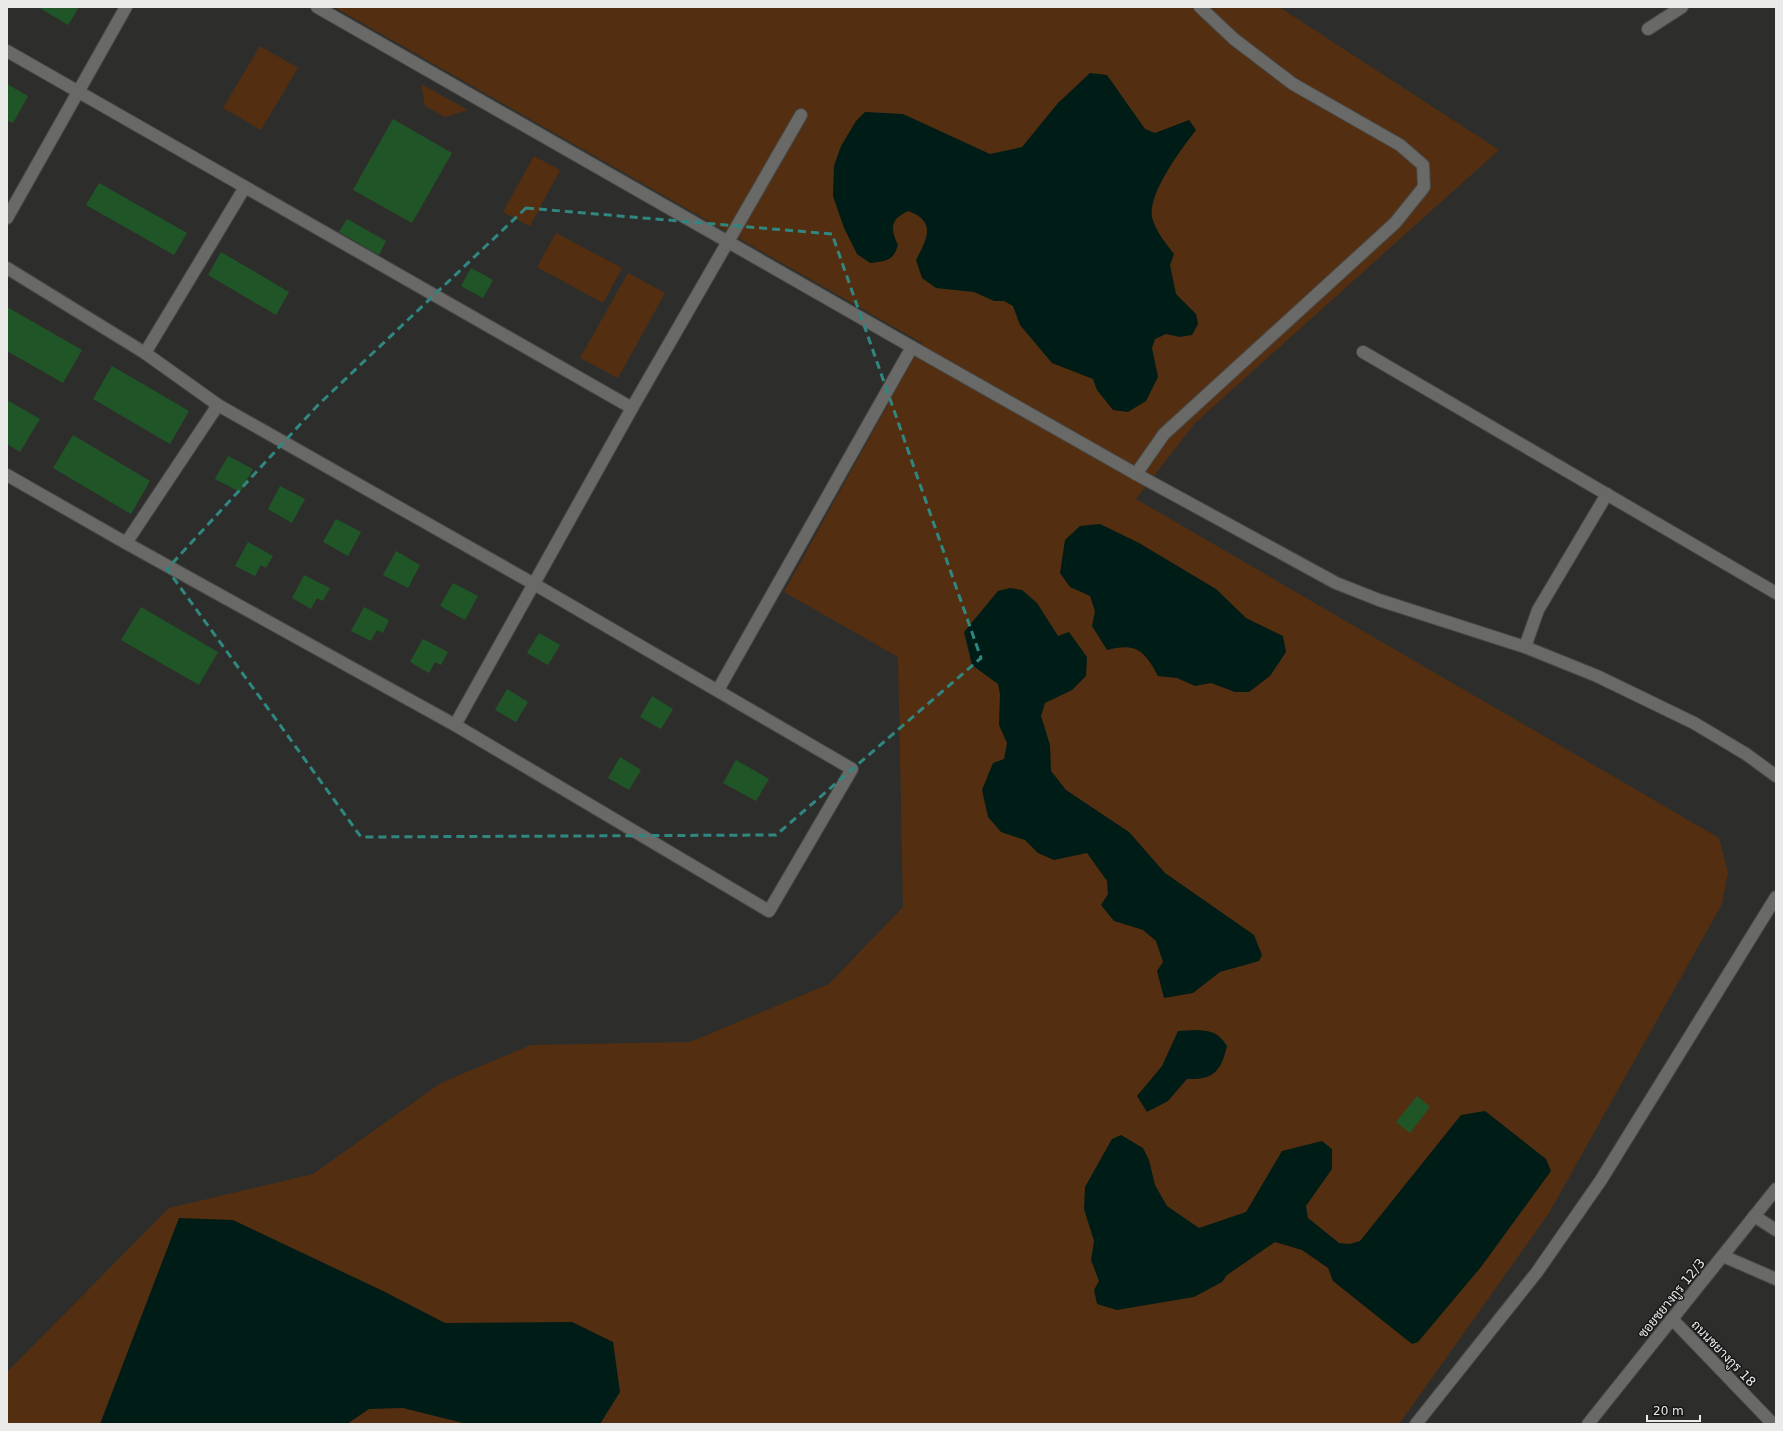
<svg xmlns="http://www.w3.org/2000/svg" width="1783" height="1431" font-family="'DejaVu Sans',Sarabun,sans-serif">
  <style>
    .green { fill: #542e10 }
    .water { fill: #001c16 }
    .building { fill: #205627 }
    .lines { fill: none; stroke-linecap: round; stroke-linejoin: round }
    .minor-casing { stroke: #484947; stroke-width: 14 }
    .minor { stroke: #696967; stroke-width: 12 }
    .marked { fill: none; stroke: #308780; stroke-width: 3; stroke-dasharray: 8 5; stroke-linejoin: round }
    .labels { text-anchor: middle; stroke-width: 3; stroke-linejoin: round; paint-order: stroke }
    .street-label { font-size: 13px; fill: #eaeae9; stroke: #151615 }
  </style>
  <rect width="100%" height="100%" fill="#2d2e2b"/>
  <g class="green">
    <polygon points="334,7 1279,7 1499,150 1195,423 1136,499 1719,838 1728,873 1722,904 1549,1213 1399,1424 7,1424 7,1372 169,1208 313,1174 441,1083 531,1045 690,1042 829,984 903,907 898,657 784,592 922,343"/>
    <polygon points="260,46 298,68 261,130 223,108"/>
    <polygon points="421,84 468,110 445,117 425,106"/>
    <polygon points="534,156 560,170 530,226 503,212"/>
    <polygon points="556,233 622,268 603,303 537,267"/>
    <polygon points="628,273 665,293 618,378 580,358"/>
  </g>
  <g class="water">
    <path d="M1090 73 1107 75 1145 129 1155 133 1189 120 1196 130C1182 148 1148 193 1152 217 1155 230 1166 244 1174 254L1170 265 1176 294 1196 314 1198 324 1192 335 1180 337 1166 334 1155 339 1152 348 1158 377 1146 401 1128 412 1113 410 1097 390 1093 379 1052 363 1020 325 1013 306 1004 301H994L974 292 936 288 922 278 916 260C927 239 937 221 908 211 890 220 890 228 898 245 893 262 885 261 870 263L857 254 844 228 833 196 834 166 841 146 856 121 865 112 903 114 990 154 1022 147 1058 103Z"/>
    <path d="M1100 524 1139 543 1216 589 1246 618 1283 636 1286 652 1270 676 1249 692H1235L1211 683 1195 686 1177 678 1158 676C1145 651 1136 642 1107 650L1092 626 1095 611 1090 596 1070 587 1060 573 1065 540 1080 526Z"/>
    <polygon points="1010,588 1022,590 1037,603 1058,636 1069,632 1087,657 1086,676 1072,690 1045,703 1041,716 1050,745 1051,771 1066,790 1129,832 1165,873 1254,935 1262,955 1259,961 1220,972 1193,993 1164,998 1157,971 1163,962 1156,941 1143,930 1114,921 1101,905 1108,894 1107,881 1087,853 1054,860 1038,853 1025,840 1001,832 988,817 982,790 993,763 1004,759 1007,743 999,725 1000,694 998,684 972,665 964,632 998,591"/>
    <path d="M1197 1030C1212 1031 1219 1033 1227 1046 1221 1071 1214 1080 1187 1079L1168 1101 1147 1112 1137 1096 1162 1066 1178 1031Z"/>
    <polygon points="1485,1111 1546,1159 1551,1171 1481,1267 1418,1342 1412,1344 1333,1281 1328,1268 1302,1250 1275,1242 1227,1275 1222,1282 1194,1297 1117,1310 1097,1304 1094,1290 1099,1281 1091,1260 1094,1241 1084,1209 1085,1187 1112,1139 1121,1135 1143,1148 1149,1160 1155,1185 1167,1206 1199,1228 1246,1212 1282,1151 1322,1141 1332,1149 1332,1169 1306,1206 1308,1218 1339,1243 1350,1244 1360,1241 1461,1115"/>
    <polygon points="179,1218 233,1220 383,1291 445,1323 572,1322 613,1342 620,1392 600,1424 467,1424 403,1408 369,1409 347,1424 100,1424"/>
  </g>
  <g class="building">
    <polygon points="38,7 75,7 78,9 68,25"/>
    <polygon points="7,84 28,96 13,123 7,120"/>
    <polygon points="393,119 452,153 412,223 353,190"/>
    <polygon points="99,183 187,233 174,255 86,205"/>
    <polygon points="347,219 386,241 379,255 339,232"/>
    <polygon points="221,252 289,292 276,315 208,275"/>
    <polygon points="471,268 493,280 483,298 461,286"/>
    <polygon points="7,307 82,350 63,383 7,351"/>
    <polygon points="112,366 189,411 170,444 93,399"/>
    <polygon points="7,400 40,419 20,452 7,444"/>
    <polygon points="73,435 150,481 131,514 53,468"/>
    <polygon points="228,456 253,469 240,492 215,479"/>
    <polygon points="280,486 305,499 292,523 268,509"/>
    <polygon points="336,519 361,532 348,556 323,542"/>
    <polygon points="248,542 273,556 266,568 261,565 255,576 235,566"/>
    <polygon points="396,551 420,565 408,588 383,575"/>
    <polygon points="304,575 330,588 323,601 317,598 311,609 292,598"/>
    <polygon points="453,583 478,596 465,620 440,606"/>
    <polygon points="141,607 218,652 199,685 121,640"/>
    <polygon points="364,607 389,620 383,633 377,630 371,641 351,631"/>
    <polygon points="539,633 560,645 548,665 527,653"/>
    <polygon points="423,639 448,652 441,665 435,662 429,673 410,662"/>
    <polygon points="507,689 528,702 516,722 495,710"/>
    <polygon points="652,696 673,709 661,729 640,717"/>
    <polygon points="620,757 641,770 629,790 608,778"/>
    <polygon points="736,760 769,779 756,801 723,783"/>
    <polygon points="1417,1096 1430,1107 1410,1133 1396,1122"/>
  </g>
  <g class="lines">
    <defs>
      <g id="minor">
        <polyline points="317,7 912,347 1136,474 1336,583 1379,600 1525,647 1597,676 1694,723 1746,754 1776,776"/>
        <polyline points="1648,29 1682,7"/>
        <polyline points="7,51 632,408"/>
        <polyline points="7,218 126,7"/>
        <polyline points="7,268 145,353 218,405 534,584 852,769 769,911 455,725 126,543 7,475"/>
        <polyline points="1363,352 1776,593"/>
        <polyline points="145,353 245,187"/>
        <polyline points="1136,474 1164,434 1395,223 1424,187 1423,165 1400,145 1293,84 1234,39 1200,7"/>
        <polyline points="126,543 218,405"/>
        <polyline points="1525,647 1538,610 1607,494"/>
        <polyline points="718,690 912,347"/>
        <polyline points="455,725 632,408 801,115"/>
        <polyline points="1754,1216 1776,1230"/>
        <polyline points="1723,1256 1776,1279"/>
        <polyline points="1672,1319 1773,1424"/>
        <polyline points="1416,1424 1537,1272 1601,1180 1776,897"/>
        <polyline points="1588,1424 1776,1189"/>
      </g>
    </defs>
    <use href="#minor" class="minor-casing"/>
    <use href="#minor" class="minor"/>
  </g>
  <path class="marked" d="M526 208 832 234 981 658 776 835 361 837 167 569 318 405Z"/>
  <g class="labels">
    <g class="street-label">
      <text transform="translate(1671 1298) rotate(-51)" y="5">ซอยชยางกูร 12/3</text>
      <text transform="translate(1724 1353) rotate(46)" y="5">ถนนชยางกูร 18</text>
    </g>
  </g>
  <rect width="1783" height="1431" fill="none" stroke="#eaeae9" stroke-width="16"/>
  <path d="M1647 1415v6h53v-6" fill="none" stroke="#eaeae9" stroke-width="2"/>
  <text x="1653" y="1415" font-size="12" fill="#eaeae9" stroke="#151615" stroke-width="3" paint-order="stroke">20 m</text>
</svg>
